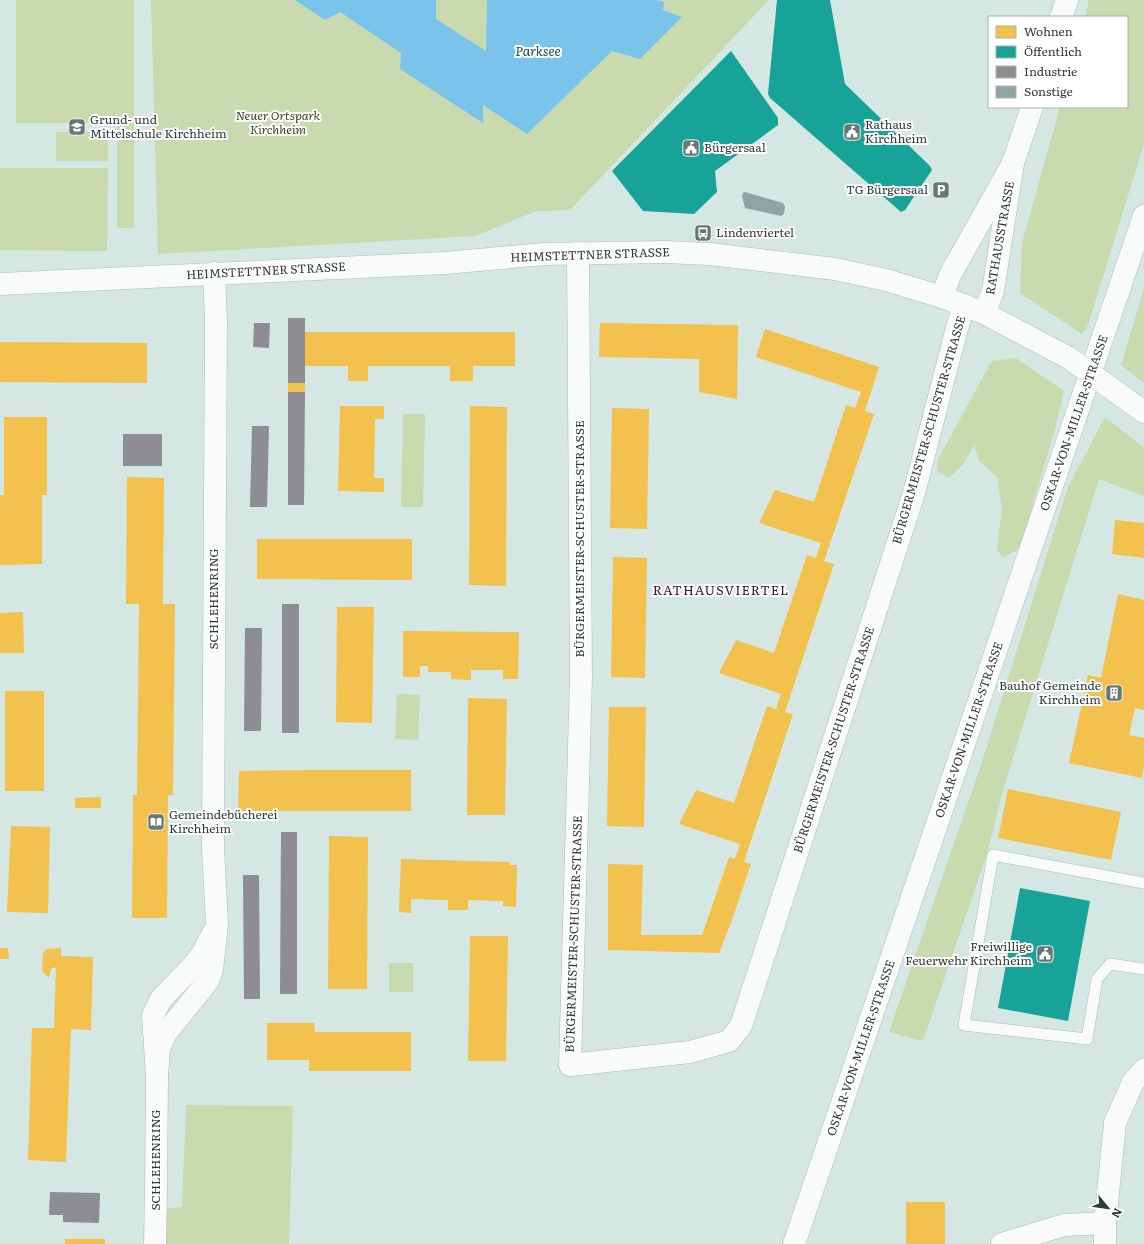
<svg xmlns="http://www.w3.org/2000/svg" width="1144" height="1244" font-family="Literata,serif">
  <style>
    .green { fill: #c8daae }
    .water { fill: #7ac4ec }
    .homes { fill: #f2c14e }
    .public { fill: #17a398 }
    .industry { fill: #8d8d92 }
    .building { fill: #8ea5a5 }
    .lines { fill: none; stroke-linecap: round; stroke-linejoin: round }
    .lane-casing { stroke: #adbcb8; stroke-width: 12 }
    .street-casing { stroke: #adbcb8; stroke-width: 23 }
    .secondary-casing { stroke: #adbcb8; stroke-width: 23 }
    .lane { stroke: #f9fbfb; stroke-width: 11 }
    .street { stroke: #f9fbfb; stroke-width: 22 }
    .secondary { stroke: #f9fbfb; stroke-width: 22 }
    .secondary-bridge-casing { stroke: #adbcb8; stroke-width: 23; stroke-linecap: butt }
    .secondary-bridge { stroke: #f9fbfb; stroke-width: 22 }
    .labels { text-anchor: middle; stroke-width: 4; stroke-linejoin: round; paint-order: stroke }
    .park-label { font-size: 12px; font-style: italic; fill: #3a421a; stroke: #fff }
    .poi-label { font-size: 12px; fill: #2d3a37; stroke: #fff; text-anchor: start }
    .street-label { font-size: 12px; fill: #2d3a37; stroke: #fff }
    .water-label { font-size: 13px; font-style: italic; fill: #1a435b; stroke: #fff }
    .neighbourhood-label { font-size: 13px; letter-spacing: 1px; fill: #431142; stroke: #fff }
  </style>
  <rect width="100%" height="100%" fill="#d4e7e2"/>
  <g class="green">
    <polygon points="16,0 134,0 134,228 117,228 117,123 16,123"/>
    <polygon points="151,0 769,0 570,210 536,211 475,236 158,254"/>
    <polygon points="1089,0 1144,0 1144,144 1088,325 1082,334 1020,293 1022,243 1060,107 1127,107 1127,17 1085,17"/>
    <rect x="56" y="132" width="52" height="29"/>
    <polygon points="0,168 108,168 107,251 0,250"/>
    <polygon points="1144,289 1144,383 1121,365"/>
    <polygon points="1016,358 1064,391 1055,429 1020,548 1003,558 997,549 1002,508 997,477 979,461 974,445 963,465 949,478 937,471 938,459 992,361"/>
    <polygon points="403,414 425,414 423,507 401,507"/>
    <polygon points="1105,417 1144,448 1144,496 1099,479 1004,787 986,857 923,1041 889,1032 981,765 1068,487"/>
    <polygon points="397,694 420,695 418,740 395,739"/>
    <rect x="389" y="963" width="24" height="29"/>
    <polygon points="186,1105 293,1106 289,1244 164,1244 166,1209 182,1207"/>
  </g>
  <polygon class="water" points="295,0 436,0 436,19 486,51 487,0 658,0 664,2 663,10 682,17 640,59 612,51 527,134 483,105 483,123 400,69 401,53 340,12 325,20"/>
  <g class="homes">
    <polygon points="600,323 738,325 737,399 699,392 699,359 599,357"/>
    <polygon points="765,329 879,367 865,411 874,414 824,561 834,564 785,712 793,714 744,862 751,864 732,920 719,953 608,950 608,864 643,865 641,935 702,935 729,857 735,859 740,844 679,824 696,790 734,803 767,706 776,709 781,694 719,673 736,640 774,653 807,555 816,558 821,543 759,523 775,490 814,502 846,405 855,408 861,392 756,357"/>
    <polygon points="305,332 515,332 515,366 473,366 473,381 450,381 450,366 368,366 368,381 348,381 348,366 305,366"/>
    <polygon points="0,342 147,343 147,383 0,382"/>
    <rect x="288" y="383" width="17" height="9"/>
    <polygon points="340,406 384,406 384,419 375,419 374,478 384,478 384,492 338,491"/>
    <polygon points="470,406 507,407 506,586 469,585"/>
    <polygon points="612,408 649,409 647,529 610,528"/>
    <polygon points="4,417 47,417 47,495 42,495 42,564 0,565 0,495 4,495"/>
    <polygon points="127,477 164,478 163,604 175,604 173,795 168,795 167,918 132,918 133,795 137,795 139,604 126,604"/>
    <polygon points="1115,520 1144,523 1144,558 1112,554"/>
    <polygon points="257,539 412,539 412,580 257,579"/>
    <polygon points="613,557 647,558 645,678 611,677"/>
    <polygon points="1118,594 1144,600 1144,710 1135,708 1129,735 1144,738 1144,766 1142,778 1069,763 1088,675 1101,678"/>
    <polygon points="337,607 374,607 372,723 336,722"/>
    <polygon points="23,612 24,653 0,653 0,613"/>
    <polygon points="403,631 519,632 518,679 503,679 503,670 471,670 471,680 451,679 451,672 428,672 428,666 420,666 420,677 403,677"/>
    <rect x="5" y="691" width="39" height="100"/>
    <polygon points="468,698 507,699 505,815 467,815"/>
    <polygon points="609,707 646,707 644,827 607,826"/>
    <polygon points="305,770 411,770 411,811 238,811 239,771"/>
    <polygon points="1008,789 1121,812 1111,860 998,838"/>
    <polygon points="101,797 101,808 75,808 75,798"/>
    <polygon points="11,826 50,827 48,913 7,912"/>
    <polygon points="329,836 368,837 367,989 328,989"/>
    <polygon points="401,859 510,862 510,865 517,865 516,907 503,906 503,901 468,900 468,910 448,910 448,900 411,899 411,913 399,912"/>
    <polygon points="470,936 508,936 506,1061 468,1061"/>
    <polygon points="0,948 8,948 9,959 0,959"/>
    <polygon points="61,948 61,956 93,957 91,1030 71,1029 66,1162 28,1160 32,1028 54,1028 56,967 51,969 49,978 42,971 43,953 47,949"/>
    <polygon points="267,1023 314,1023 315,1032 411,1032 411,1071 309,1071 309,1060 267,1060"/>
    <rect x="906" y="1202" width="39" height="42"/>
    <rect x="65" y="1239" width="40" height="5"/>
  </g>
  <g class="public">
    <polygon points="777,0 830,0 845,84 930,166 932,170 905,210 901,212 770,98 768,94"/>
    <polygon points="731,51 778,118 778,125 715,171 717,192 694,214 643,211 612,171"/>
    <polygon points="1020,888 1090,901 1068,1021 998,1008"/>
  </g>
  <g class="industry">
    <rect x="288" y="318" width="17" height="65"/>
    <polygon points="254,323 270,323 269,348 253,347"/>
    <polygon points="288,392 305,392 304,505 288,505"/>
    <polygon points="252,426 269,426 267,507 250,507"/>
    <rect x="123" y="434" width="39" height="32"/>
    <rect x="282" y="604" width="17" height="129"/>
    <polygon points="245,628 262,628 261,731 244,731"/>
    <polygon points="281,832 297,832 297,994 280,994"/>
    <polygon points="243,875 259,875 260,999 244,999"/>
    <polygon points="50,1192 100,1193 99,1223 63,1222 63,1215 49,1215"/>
  </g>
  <polygon class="building" points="745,192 783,203 785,207 784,214 781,216 745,208 742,196 743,193"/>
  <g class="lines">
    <defs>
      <polyline id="lane" points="1144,883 993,855 964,1025 1087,1039 1097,979 1110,964 1144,969"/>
      <g id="street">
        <polyline points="578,253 581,677 570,1065 690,1052 729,1041 741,1026 914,493 957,328 964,305"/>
        <polyline points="0,284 445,263 544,254 665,252 710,254 835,269 886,280 942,297"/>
        <polyline points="157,1077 159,1048 166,1033 208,981 212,970 217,924 213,848 216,320 214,273"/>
        <polyline points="155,1244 156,1189 157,1077 153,1015 161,999 192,967 202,954 213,933"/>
        <polyline points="1002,1244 1064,1225 1105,1223"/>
        <polyline points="1105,1244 1105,1223 1115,1123 1133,1082 1144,1070"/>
      </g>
      <g id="secondary">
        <polyline points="1061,17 1067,0"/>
        <polyline points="1013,163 950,275 942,297 984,313 1069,358"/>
        <polyline points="984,313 993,291 1013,163 1032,107"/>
        <polyline points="1119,394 1144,412"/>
        <polyline points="794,1244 1144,216"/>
      </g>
    </defs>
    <use href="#lane" class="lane-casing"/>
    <use href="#street" class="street-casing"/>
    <use href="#secondary" class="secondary-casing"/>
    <use href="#lane" class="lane"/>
    <use href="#street" class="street"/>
    <use href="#secondary" class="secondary"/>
    <defs>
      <polyline id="secondary-bridge" points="1069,358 1119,394"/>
    </defs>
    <use href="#secondary-bridge" class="secondary-bridge-casing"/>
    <use href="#secondary-bridge" class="secondary-bridge"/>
  </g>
  <defs>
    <symbol id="school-square" viewBox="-11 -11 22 22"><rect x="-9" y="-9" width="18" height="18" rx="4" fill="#677773" stroke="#fff"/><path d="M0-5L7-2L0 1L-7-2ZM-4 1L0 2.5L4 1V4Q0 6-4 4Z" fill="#fff"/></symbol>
    <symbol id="civic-square" viewBox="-11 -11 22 22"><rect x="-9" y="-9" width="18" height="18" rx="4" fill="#677773" stroke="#fff"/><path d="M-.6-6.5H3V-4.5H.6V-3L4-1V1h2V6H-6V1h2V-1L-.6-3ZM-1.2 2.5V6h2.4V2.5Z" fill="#fff"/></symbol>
    <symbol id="parking-square" viewBox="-11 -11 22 22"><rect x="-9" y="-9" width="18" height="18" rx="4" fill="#677773" stroke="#fff"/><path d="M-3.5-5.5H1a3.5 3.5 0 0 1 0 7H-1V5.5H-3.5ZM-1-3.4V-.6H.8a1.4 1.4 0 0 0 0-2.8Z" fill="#fff"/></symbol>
    <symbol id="bus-square" viewBox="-11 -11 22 22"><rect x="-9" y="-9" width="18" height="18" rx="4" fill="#677773" stroke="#fff"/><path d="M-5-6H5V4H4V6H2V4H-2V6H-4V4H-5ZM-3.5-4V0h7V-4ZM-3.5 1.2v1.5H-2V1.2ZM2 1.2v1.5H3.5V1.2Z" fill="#fff"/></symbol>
    <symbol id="building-square" viewBox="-11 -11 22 22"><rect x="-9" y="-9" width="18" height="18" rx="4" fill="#677773" stroke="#fff"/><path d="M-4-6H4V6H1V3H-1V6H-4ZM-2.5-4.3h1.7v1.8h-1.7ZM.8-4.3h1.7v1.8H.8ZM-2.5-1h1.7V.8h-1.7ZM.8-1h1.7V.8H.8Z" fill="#fff"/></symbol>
    <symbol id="library-square" viewBox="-11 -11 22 22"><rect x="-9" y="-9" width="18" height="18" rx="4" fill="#677773" stroke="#fff"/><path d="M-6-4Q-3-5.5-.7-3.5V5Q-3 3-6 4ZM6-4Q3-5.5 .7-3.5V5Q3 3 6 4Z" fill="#fff"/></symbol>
  </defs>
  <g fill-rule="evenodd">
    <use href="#school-square" x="67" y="117" width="20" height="20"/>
    <use href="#civic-square" x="842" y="122" width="20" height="20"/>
    <use href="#civic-square" x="681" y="138" width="20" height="20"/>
    <use href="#parking-square" x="931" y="180" width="20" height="20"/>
    <use href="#bus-square" x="693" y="223" width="20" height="20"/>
    <use href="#building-square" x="1104" y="683" width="20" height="20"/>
    <use href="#library-square" x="146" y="812" width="20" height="20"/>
    <use href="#civic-square" x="1035" y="944" width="20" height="20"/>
  </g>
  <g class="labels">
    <g class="park-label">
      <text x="278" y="120">Neuer Ortspark<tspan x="278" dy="14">Kirchheim</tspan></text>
    </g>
    <g class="poi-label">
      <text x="90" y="124">Grund- und<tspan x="90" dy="14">Mittelschule Kirchheim</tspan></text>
      <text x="865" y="129">Rathaus<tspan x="865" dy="14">Kirchheim</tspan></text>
      <text x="704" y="152">Bürgersaal</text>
      <text x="928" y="194" text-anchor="end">TG Bürgersaal</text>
      <text x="716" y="237">Lindenviertel</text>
      <text x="1101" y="690" text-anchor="end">Bauhof Gemeinde<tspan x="1101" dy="14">Kirchheim</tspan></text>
      <text x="169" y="819">Gemeindebücherei<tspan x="169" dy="14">Kirchheim</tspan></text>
      <text x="1032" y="951" text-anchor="end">Freiwillige<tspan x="1032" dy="14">Feuerwehr Kirchheim</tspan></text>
    </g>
    <g class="street-label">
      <text transform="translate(1000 238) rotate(-80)" y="4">RATHAUSSTRASSE</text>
      <text transform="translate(590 255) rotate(-2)" y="4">HEIMSTETTNER STRASSE</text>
      <text transform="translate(266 271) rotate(-3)" y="4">HEIMSTETTNER STRASSE</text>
      <text transform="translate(1074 423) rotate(-71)" y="4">OSKAR-VON-MILLER-STRASSE</text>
      <text transform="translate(929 430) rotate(-74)" y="4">BÜRGERMEISTER-SCHUSTER-STRASSE</text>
      <text transform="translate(580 539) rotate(-90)" y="4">BÜRGERMEISTER-SCHUSTER-STRASSE</text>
      <text transform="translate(214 599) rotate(-90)" y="4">SCHLEHENRING</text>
      <text transform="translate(969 730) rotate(-71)" y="4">OSKAR-VON-MILLER-STRASSE</text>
      <text transform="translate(834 740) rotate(-72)" y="4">BÜRGERMEISTER-SCHUSTER-STRASSE</text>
      <text transform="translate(574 934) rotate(-88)" y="4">BÜRGERMEISTER-SCHUSTER-STRASSE</text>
      <text transform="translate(861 1048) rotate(-71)" y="4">OSKAR-VON-MILLER-STRASSE</text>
      <text transform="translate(156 1160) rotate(-90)" y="4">SCHLEHENRING</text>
    </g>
    <g class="water-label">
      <text x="538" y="56">Parksee</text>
    </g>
    <g class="neighbourhood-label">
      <text x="721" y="595">RATHAUSVIERTEL</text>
    </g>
  </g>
  <rect x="988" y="16" width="140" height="92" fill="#ffffff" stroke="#abb0af"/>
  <rect x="996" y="26" width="20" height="12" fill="#f2c14e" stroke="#abb0af"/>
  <text x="1024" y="36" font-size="12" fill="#2d3a37">Wohnen</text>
  <rect x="996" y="46" width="20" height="12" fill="#17a398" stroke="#abb0af"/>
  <text x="1024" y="56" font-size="12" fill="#2d3a37">Öffentlich</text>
  <rect x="996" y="66" width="20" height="12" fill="#8d8d92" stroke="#abb0af"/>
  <text x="1024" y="76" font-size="12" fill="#2d3a37">Industrie</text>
  <rect x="996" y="86" width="20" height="12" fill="#8ea5a5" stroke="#abb0af"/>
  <text x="1024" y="96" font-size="12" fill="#2d3a37">Sonstige</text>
  <g transform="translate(1108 1208) rotate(119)" stroke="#ffffff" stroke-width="3" paint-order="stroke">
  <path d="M0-3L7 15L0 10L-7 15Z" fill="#2d3a37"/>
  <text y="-6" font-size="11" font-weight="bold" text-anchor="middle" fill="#2d3a37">N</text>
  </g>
</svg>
